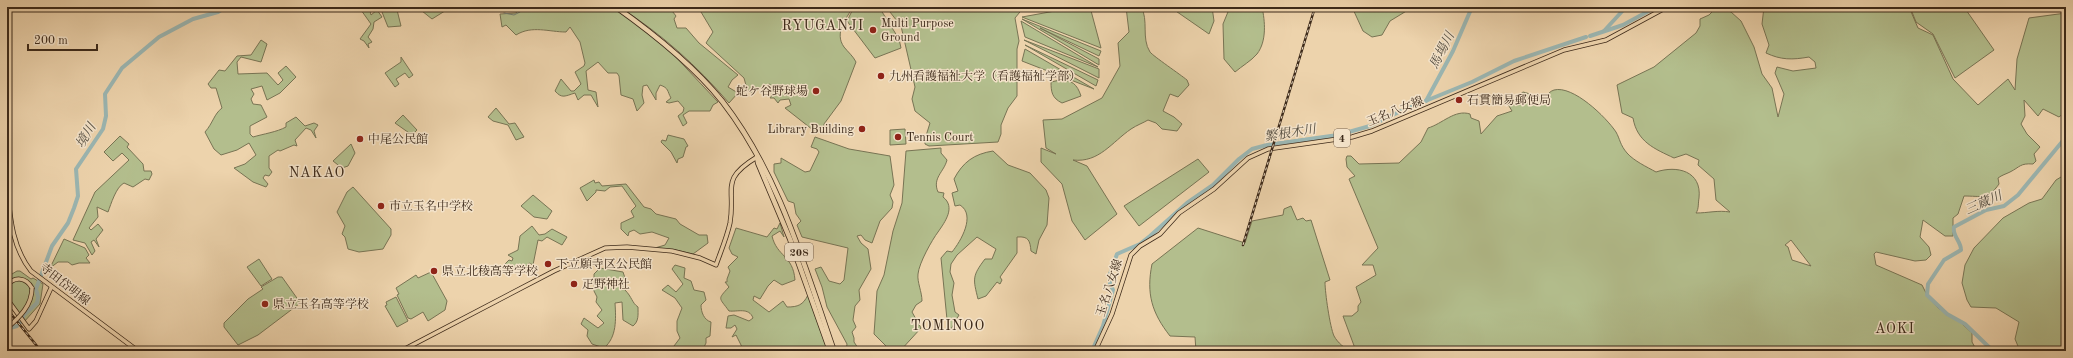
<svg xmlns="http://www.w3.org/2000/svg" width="2073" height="358" font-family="'Old Standard TT','Noto Serif JP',serif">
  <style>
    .green { fill: #b3be8d; stroke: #787454; fill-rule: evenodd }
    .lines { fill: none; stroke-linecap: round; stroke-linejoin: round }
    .stream { stroke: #757e75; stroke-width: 1 }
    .river { stroke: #9bb6b2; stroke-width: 4 }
    .major-casing { stroke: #3d2a1a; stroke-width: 5 }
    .highway-casing { stroke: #3d2a1a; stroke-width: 6 }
    .major { stroke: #edd3ac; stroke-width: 3.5 }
    .highway { stroke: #edd3ac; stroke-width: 4.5 }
    .rail-casing { stroke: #3d2a1a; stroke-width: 2.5 }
    .rail { stroke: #f3e2c9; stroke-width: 1; stroke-dasharray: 3; stroke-linecap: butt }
    .major-bridge-casing { stroke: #3d2a1a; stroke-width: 5; stroke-linecap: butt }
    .major-bridge { stroke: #edd3ac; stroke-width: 3.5 }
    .poi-dot { fill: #8f2418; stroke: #f3e2c9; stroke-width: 1.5 }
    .labels { text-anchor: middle; stroke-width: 3; stroke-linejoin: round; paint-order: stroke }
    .shield { fill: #f3e2c9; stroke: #74614e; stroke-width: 1 }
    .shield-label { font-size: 11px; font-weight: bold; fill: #3d2a1a }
    .poi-label { font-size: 12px; fill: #3d2a1a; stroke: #f3e2c9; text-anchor: start }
    .street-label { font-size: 12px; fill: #3d2a1a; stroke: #f3e2c9 }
    .water-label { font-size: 13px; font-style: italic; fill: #544d40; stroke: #f3e2c9 }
    .quarter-label { font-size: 14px; letter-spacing: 1px; fill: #3d2a1a; stroke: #f3e2c9 }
  </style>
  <rect width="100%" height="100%" fill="#edd3ac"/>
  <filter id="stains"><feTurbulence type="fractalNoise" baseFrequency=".005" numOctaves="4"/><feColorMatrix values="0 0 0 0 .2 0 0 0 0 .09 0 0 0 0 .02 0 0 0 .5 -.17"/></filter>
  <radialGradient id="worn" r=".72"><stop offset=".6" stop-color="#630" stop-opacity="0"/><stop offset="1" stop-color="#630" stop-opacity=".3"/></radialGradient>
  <g class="green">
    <polygon points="355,7 369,7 371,15 377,10 382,17 374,22 373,29 368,37 372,42 368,44 369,48 364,41 360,39 371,24 361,10"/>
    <polygon points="380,7 402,7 397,10 401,26 388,27"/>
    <polygon points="417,7 429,7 435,11 440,7 448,9 432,19"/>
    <path d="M520 7H612L645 30 672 53 718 102 713 105 710 111H689L683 115 687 123 683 126 678 116 683 112 684 108 678 101 669 103 666 102 671 98C667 91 669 88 660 85L656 93V100L647 85 643 86 642 95 644 103 637 111 633 99 621 95 619 76 617 73H608L598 62 586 71 588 90 596 92 598 107 591 95H584L578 100 575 93C565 96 562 99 555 91L561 79 571 91H574L581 84 575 72 584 66 585 63 580 42 570 27 566 32C549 32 532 25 516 35L506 25 502 27 500 14 516 13Z"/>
    <path d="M619 7H669L676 16 674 19 677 28H686L699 43 738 75 732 80 728 87 738 93 729 103C697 66 661 33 619 7Z"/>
    <path d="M698 7H853C846 19 834 33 844 47 848 52 853 56 856 62L841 101 824 124 823 133 813 130 785 108 791 105 789 99 780 100 778 103 774 98H770L772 95 770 91V84L751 93 747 89 744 78 706 43 713 32Z"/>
    <polygon points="854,7 879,7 899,39 901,48 875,58 847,21"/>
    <polygon points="886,7 1024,7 1015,18 1019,41 1017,49 1017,96 1008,108 1001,125 1001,134 998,142 929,146 925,144 925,139 930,123 915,111 912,99 915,87 901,26"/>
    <polygon points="1077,7 1090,7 1101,48 1022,17"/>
    <path d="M1126 7H1141C1149 20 1141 38 1150 52 1153 56 1181 75 1187 80L1189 85 1178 97 1170 94 1163 111 1174 117 1182 124 1177 131 1162 129 1156 123 1148 120C1143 123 1137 125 1131 129 1112 142 1099 163 1073 160L1087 166 1117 214 1085 240 1072 221 1062 184 1041 162V148L1056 154 1046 148 1043 120 1062 119 1102 98 1120 66 1118 43 1129 32Z"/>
    <polygon points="1170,7 1212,7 1214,21 1209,34"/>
    <path d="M1230 7H1262C1265 21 1267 41 1257 54 1251 61 1242 66 1235 72L1224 59 1223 24Z"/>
    <polygon points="1352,7 1413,7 1390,21 1382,35 1372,37 1363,31"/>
    <path d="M1717 7 1731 12 1741 21 1754 47 1762 74 1772 88 1778 117 1784 94 1775 73 1777 67 1793 71 1816 68 1815 62 1809 57C1792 60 1781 60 1766 53L1769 45 1762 24 1764 7H1909L1918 28 1933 35 1953 79 1978 105 2008 79 2015 90 2017 59 2029 18 2066 13 2065 112 2059 117 2043 109 2038 116 2024 100 2025 116 2021 124 2027 134 2040 147 2034 154 2036 161 2033 164C2020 163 2020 167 2010 172 2006 174 2002 175 1998 178L1999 184C1988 200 1981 196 1964 196L1958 214 1953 218V236H1945L1923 220 1920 237 1929 247 1931 255 1926 260 1915 261 1876 252 1874 254 1876 265 1922 285 1927 295 1938 308 1958 320 1972 333V342L1977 351H1356L1343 316H1352L1358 311V306L1361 302 1356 287 1376 275 1373 265H1362L1378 248 1349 179 1355 176 1347 167 1346 159 1347 156H1351L1359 164 1399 163 1421 142 1428 128C1442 124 1455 109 1470 114L1471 118 1479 121 1481 134 1497 116 1512 111 1506 101 1516 103 1519 95 1523 92 1545 98C1547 95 1550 91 1554 90 1573 85 1606 117 1616 132 1620 139 1620 145 1627 153 1634 161 1647 167 1656 172 1677 165 1702 171 1699 198 1698 203 1699 209 1696 213 1708 213 1718 210 1730 212L1716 200 1714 179 1698 165 1699 160 1686 154 1674 158C1655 149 1637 142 1633 118L1622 113 1617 85 1654 67 1696 33 1700 26V19L1709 15ZM1791 240 1811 266 1792 260 1788 247 1785 245Z"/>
    <polygon points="1910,7 1964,7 1994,50 1955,78 1933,34 1916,22"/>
    <polygon points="1022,19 1101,51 1099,56 1040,28 1099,59 1099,65"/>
    <polygon points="1021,21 1098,67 1025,37"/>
    <path d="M261 40 267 44 261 62 241 57 237 62 238 74 267 73 278 85 283 80 278 73 286 66 296 77 280 93 267 100 262 86 251 89 254 94 251 99 253 104 261 105 267 117 250 126V134L253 137C263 134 277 132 286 127V123L296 117 305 126 314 123 318 125 314 131 316 138 311 130 306 128 295 140 297 146 294 145 280 151 278 150 269 156V168L272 172 269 176 265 175 263 178 268 184 266 187 253 182 234 168 245 164 256 155 249 143 237 150 221 155 214 149 205 132C213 123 214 114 222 108L216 88H211L208 84 219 70 225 71 237 56 251 55Z"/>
    <polygon points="1024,40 1099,69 1099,78"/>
    <polygon points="1025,45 1098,80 1096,86"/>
    <polygon points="1025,49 1094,89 1022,61"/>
    <polygon points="401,57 413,75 409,78 405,73 396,79 399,84 395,87 385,73 401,62"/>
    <path d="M1060 80C1072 80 1077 84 1081 96L1062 103C1052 98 1051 92 1051 82Z"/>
    <polygon points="496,108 509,124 515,123 524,137 516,140 508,125 493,121 488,117"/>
    <polygon points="403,115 417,130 412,135 395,123"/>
    <polygon points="905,129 906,144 890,145 890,130"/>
    <polygon points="668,135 684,139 688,146 686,147 683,157 678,159 677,163 671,152 661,142 662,140 666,141"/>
    <path d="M120 136 129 144 127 147 143 164 144 171H151L152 174 149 180 145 179 133 187 124 183C116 187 111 204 108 212L97 207 98 217 89 228 91 230 98 224 103 230 96 239 99 247 94 240 91 242 95 251 92 255 85 243 73 240 95 192 129 160 122 153 113 161 104 152Z"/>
    <polygon points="815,137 849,149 890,156 894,185 890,195 893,202 892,208 880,221 872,243 865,240 861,235 857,236 861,243 868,249 871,269 859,290 860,300 855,306 853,320 856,327 852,332 854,338 854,342 860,351 846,351 847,344 827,307 822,287 815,269 821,267 829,281 840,284 844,280 848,248 802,237 797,225 801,221 796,214 794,203 788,201 774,172 774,164 781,163 781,158 805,172 810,171 819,152 817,149 811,147"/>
    <polygon points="351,144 355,153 348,166 342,168 333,161"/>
    <path d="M941 148V153L947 160C944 172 932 178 938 192L944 193 943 197C956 207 945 222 938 232 932 240 919 263 918 274 917 282 922 292 922 301L916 305 912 312 921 328 900 351H891L874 334 877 291 884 275 893 231 902 203 906 151Z"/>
    <path d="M993 151 1008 165 1030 173 1046 190 1049 198 1047 225 1039 240 1036 254 1031 251C1030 241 1029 236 1017 237V253L1000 277 1002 280 1000 284 997 282 986 296 978 299C973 279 972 276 985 259H992L996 249 977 237 957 255 951 264 950 272 954 283 952 295 955 312 959 315 951 329 948 330 941 258 947 251 952 252C961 241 976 215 960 205L955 206 952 193 958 191 954 179C963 162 974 154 993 151Z"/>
    <polygon points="1198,159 1209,172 1139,226 1124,206"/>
    <polygon points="2066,174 2066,351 2020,351 2015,339 2019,322 1996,308 1971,307 1967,300 1962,283 1965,265 1974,248 2003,218 2029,203 2042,199 2056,180"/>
    <polygon points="594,180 595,183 599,182 602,186 626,184 644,207 651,209 656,214 676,219 680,224 699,235 707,235 708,243 693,254 676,250 655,248 665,245 669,238 652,232 640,234 634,230 629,232 628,236 621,229 621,223 634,217 631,211 636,206 622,186 610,187 605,191 596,190 596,192 587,201 580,188"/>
    <polygon points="353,187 391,229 391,235 383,249 359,252 348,249 345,237 342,234 345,226 337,212 347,192"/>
    <polygon points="533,195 552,211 547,219 534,217 521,206"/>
    <path d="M1291 206 1297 220 1303 218 1306 221 1311 220 1330 280 1325 282C1325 293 1330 327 1334 336 1338 343 1344 348 1351 351H1196L1195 337 1170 336C1152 313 1146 294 1152 264L1198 228 1245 243 1252 221 1283 215 1284 209Z"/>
    <path d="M780 223 784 237 780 231 772 236C777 257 793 255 795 280L782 285 774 280 768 286 760 299 754 296 753 300 769 312 783 301 787 307C798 307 803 305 808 295L828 351H768L762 348 756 351H741L742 347 736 335 732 337 737 329 735 325 731 328H726L728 316 734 315 749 321 753 318C749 307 737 312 729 311 719 297 717 300 729 287L725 282H727V279L730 271 728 267 738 257 732 254 729 248 736 228 767 237 774 228 777 229Z"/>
    <polygon points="532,226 539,235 545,234 552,229 567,237 562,245 547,237 542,241 538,240 533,265 529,263 522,272 515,268 509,277 506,272 498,275 499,270 509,260 512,261 513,258 508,255 518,250 520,236"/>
    <polygon points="64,239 85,248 89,255 86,258 90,263 79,263 72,265 68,262 58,262 50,268"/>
    <polygon points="259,259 272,279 261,286 247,267"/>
    <path d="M675 265 685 268 684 278 691 281 694 290 704 292 706 300 701 305C701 312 704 320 711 322L710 336 706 338V343L702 351H673L674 346 680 338 677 331V321L682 308 675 298 662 290 668 285 676 292 683 284 672 269Z"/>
    <path d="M600 268 623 272 625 278V290C632 297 632 303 638 307 638 315 639 321 633 326L623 320 622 302 615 303C616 319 617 337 604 348L592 344 587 336 588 330 581 324 584 318 598 328 604 323 597 316 602 310 596 302 597 297 593 289 594 285V274Z"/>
    <polygon points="17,271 20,271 31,279 33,278 43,284 40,304 24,322 7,304 7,277"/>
    <polygon points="431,272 447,301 445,310 428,321 423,312 411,319 408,318 397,295 399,294 396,288 416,275 418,278"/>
    <polygon points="278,277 282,277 299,301 299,304 258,335 238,345 224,327 224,323 248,299 263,289 261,287"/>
    <polygon points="396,297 408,321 397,327 385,306 387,305 386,302"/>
  </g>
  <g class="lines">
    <polyline class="stream" points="504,13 514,15 520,12"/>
    <g class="river">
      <polyline points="1604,31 1626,7"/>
      <polyline points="1590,36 1623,25 1656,7"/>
      <polyline points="1426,101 1453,51 1472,7"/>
      <polyline points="21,322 24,315 37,303 38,297 36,289 52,246 68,223 74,208 78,196 76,169 103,129 106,116 105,94 122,68 159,37 193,19 218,12 226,7"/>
      <polyline points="7,326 10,328 17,326"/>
      <polyline points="1092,351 1103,326 1113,290 1110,284 1110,274 1117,254 1140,244 1150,236 1187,203 1213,185 1239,159 1252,149 1267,145 1338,135 1370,126 1401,111 1472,82 1514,61 1586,37"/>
      <path d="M1993 351 1965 324 1947 314 1927 295 1928 284 1944 260 1961 250C1961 241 1952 236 1954 227L1986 210 2004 206 2018 195 2066 137"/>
    </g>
    <defs>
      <g id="major">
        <path d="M7 187C10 217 12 247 31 271L138 351"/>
        <path d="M7 286C14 276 26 277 32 288"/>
        <polyline points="7,299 29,329 36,321 51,288"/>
        <path d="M401 351 554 271 605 248 627 247 672 251 700 258 716 265C721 251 727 237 730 223 736 188 719 180 757 157"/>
        <polyline points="1095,351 1112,314 1131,255 1140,246 1160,234 1179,213 1214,189 1248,158 1268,149 1352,137 1372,131 1564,50 1606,40 1667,7"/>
      </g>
      <g id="highway">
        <path d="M616 7C654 34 693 65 722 101 779 174 804 265 834 351"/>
        <polyline points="757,157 758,163 790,239 830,351"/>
      </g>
    </defs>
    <use href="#major" class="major-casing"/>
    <use href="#highway" class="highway-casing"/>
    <use href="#major" class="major"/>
    <use href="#highway" class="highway"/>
    <defs>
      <g id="rail">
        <polyline points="1243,245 1315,7"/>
        <polyline points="7,309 41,351"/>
      </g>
    </defs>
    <use href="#rail" class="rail-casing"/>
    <use href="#rail" class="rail"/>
    <defs>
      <path id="major-bridge" d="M7 328C20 317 32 305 32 288"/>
    </defs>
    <use href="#major-bridge" class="major-bridge-casing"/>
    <use href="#major-bridge" class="major-bridge"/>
  </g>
  <g class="poi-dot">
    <circle cx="873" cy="30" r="4"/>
    <circle cx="881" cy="76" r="4"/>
    <circle cx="816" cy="91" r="4"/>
    <circle cx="1459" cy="100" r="4"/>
    <circle cx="862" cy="129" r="4"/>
    <circle cx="898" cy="137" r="4"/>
    <circle cx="360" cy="139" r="4"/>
    <circle cx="381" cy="206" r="4"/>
    <circle cx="548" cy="264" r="4"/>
    <circle cx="434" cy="271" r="4"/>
    <circle cx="574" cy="284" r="4"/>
    <circle cx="265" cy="304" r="4"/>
  </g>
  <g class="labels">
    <g class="shield">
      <rect x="1334" y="129" width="16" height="18" rx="3"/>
      <rect x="785" y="243" width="28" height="18" rx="3"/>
    </g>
    <g class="shield-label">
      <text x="1342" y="142">4</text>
      <text x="799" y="256">208</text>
    </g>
    <g class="poi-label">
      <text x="881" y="27">Multi Purpose<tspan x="881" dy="14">Ground</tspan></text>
      <text x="889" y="80">九州看護福祉大学（看護福祉学部）</text>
      <text x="808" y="95" text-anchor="end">蛇ケ谷野球場</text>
      <text x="1467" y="104">石貫簡易郵便局</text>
      <text x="854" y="133" text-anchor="end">Library Building</text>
      <text x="906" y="141">Tennis Court</text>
      <text x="368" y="143">中尾公民館</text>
      <text x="389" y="210">市立玉名中学校</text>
      <text x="556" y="268">下立願寺区公民館</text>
      <text x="442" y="275">県立北稜高等学校</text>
      <text x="582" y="288">疋野神社</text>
      <text x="273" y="308">県立玉名高等学校</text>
    </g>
    <g class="street-label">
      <text transform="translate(1395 111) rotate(-22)" y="4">玉名八女線</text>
      <text transform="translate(65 284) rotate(38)" y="4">寺田岱明線</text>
      <text transform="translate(1109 288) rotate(-72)" y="4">玉名八女線</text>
    </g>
    <g class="water-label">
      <text transform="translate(1441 50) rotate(-63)" y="5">馬場川</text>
      <text transform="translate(1290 132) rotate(-9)" y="5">繁根木川</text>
      <text transform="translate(85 135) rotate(-59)" y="5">境川</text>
      <text transform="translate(1983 202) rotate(-24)" y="5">三蔵川</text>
    </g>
    <g class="quarter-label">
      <text x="823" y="30">RYUGANJI</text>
      <text x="317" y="177">NAKAO</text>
      <text x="948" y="330">TOMINOO</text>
      <text x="1895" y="333">AOKI</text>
    </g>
  </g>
  <rect width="2073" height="358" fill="none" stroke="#edd3ac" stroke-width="24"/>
  <rect x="8" y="8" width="2057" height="342" fill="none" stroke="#3d2a1a" stroke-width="2"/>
  <rect x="12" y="12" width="2049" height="334" fill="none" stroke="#3d2a1a"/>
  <path d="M28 44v6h69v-6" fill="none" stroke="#3d2a1a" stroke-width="2"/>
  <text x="34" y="44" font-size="12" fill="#3d2a1a" stroke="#f3e2c9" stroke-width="3" paint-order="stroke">200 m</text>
  <rect width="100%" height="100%" filter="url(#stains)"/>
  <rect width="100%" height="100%" fill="url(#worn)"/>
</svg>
